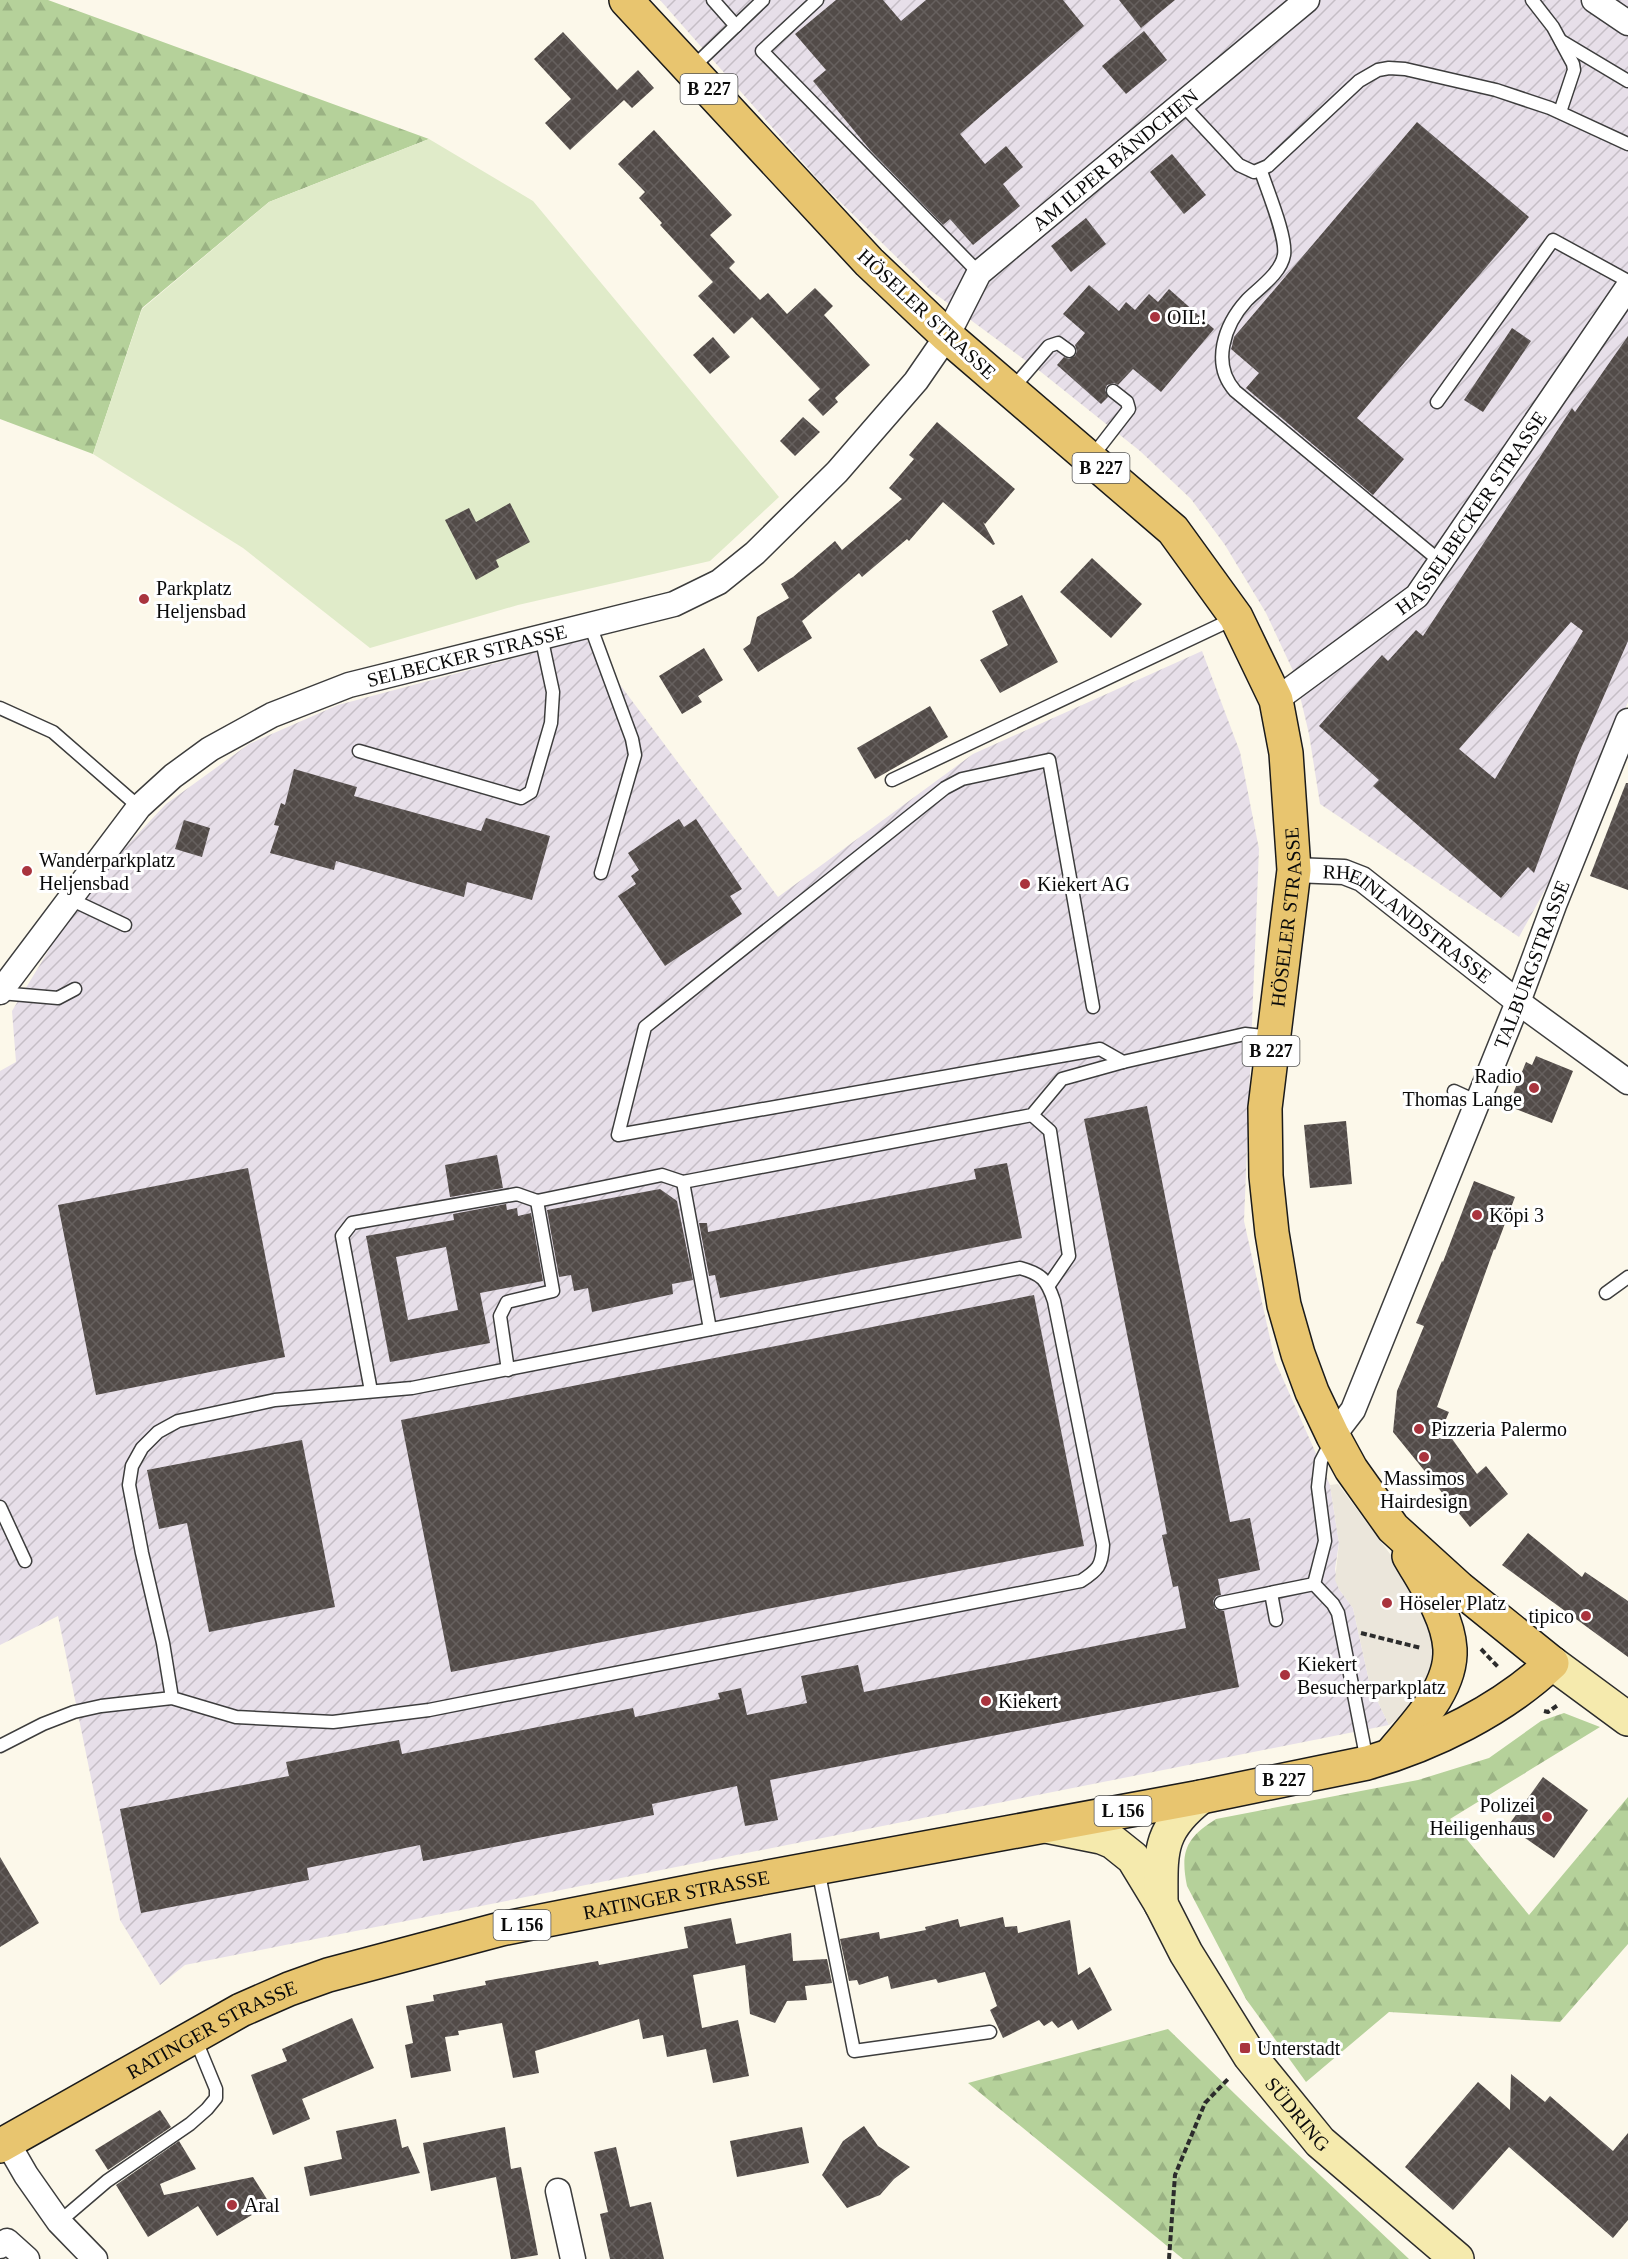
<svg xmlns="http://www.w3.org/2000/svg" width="1628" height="2259" font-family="'Times New Roman',serif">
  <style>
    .industrial { fill: url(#industrial-furrows) }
    .forest { fill: url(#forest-firs) }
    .pitch { fill: #e0ebc9 }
    .plaza { fill: #ebe6db }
    .building { fill: url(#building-cross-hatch); fill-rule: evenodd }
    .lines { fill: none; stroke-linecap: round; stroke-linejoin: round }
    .lane-casing { stroke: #3d3d3d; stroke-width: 15 }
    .street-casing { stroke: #3d3d3d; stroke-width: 27 }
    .secondary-casing { stroke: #2c2c2c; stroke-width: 36 }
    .primary-casing { stroke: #1b1b1b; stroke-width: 36 }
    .path { stroke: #2c2c2c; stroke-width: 4; stroke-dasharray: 6 3; stroke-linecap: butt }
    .lane { stroke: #fff; stroke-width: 12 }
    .street { stroke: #fff; stroke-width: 24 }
    .secondary { stroke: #f5eaad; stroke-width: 33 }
    .primary { stroke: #e8c56f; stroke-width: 33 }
    .poi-dot { fill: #a9343e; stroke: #fff; stroke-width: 2 }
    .labels { text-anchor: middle; stroke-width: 6; stroke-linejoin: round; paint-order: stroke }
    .shield { fill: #fff; stroke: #545454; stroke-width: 1.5 }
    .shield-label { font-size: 18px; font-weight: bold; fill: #0a0a0a }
    .street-label { font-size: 20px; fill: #0a0a0a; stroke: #fff }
    .poi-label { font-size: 20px; fill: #0a0a0a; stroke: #fff; text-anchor: start }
  </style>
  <defs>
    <pattern id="industrial-furrows" width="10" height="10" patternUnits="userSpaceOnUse" patternTransform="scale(1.5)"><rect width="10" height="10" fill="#e7dfe9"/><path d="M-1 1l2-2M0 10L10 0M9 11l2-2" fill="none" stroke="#c5bec6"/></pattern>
    <pattern id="forest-firs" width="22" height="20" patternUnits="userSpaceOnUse" patternTransform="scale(1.5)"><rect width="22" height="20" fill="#b5d19a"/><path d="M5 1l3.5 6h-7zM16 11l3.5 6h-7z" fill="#9ab283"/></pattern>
    <pattern id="building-cross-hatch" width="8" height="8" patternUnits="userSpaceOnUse" patternTransform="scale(1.5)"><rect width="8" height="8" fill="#524b48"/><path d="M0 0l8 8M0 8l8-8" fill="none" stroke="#66605e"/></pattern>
  </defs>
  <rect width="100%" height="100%" fill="#fcf8ea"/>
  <g class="industrial">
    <polygon points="660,0 1628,0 1628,702 1557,868 1519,937 1320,804 1309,734 1295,675 1266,613 1225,545 1191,499 1140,451 1041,372 930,290 822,184"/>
    <polygon points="586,639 778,897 973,754 1202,651 1240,752 1259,849 1244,1221 1275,1361 1330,1485 1339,1543 1335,1569 1339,1589 1353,1608 1370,1685 1389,1725 185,1965 160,1985 120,1920 58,1616 0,1645 0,1071 16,1062 12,1011 85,890 166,804 249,744 338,705"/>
  </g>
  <g class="forest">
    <polygon points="0,0 48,0 429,139 269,202 142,308 93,454 0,419"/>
    <path d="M1564 1713 1600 1727 1450 1819 1529 1915 1628 1797V1944L1560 2022 1389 2012 1306 2082 1246 1999 1187 1886C1180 1851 1186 1838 1216 1819L1418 1780 1489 1758 1541 1721Z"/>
    <polygon points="1168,2029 1270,2128 1409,2259 1183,2259 968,2083"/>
  </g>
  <polygon class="pitch" points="429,139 533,201 779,497 710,561 518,605 370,648 243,548 93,454 142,309 269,202"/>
  <polygon class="plaza" points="1338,1484 1422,1597 1437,1657 1415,1706 1389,1725 1370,1685 1353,1608 1339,1589 1335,1580 1339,1543 1330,1485"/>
  <g class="building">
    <polygon points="836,0 883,0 901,21 926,0 1063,0 1084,26 960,134 985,164 1006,146 1023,167 1003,184 1020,206 973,245 950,219 943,225 871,151 813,81 826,70 795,34"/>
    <polygon points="1119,0 1175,0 1141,28"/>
    <polygon points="1144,31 1167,60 1126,94 1102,66"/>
    <polygon points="563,32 617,90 638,70 654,88 632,108 624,100 570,150 545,123 571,99 534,59"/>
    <polygon points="1417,122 1529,217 1357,418 1404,459 1373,495 1246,388 1259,373 1231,349 1232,346 1234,337"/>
    <polygon points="654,130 732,215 710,235 735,262 729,268 760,300 768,293 787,314 815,288 833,306 824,315 870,365 835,398 838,402 823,416 808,400 820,389 752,317 734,334 698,296 713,282 660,225 662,223 639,198 645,192 618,164"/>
    <polygon points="1172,154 1206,195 1184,214 1150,172"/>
    <polygon points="1086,218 1106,244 1071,272 1051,246"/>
    <polygon points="1089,285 1119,311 1126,302 1135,310 1149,294 1158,302 1169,289 1214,329 1161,392 1133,369 1118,385 1114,383 1107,385 1105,390 1108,397 1101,404 1057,365 1064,357 1069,359 1075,356 1077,351 1075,345 1085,333 1063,314"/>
    <polygon points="1512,328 1531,341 1483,412 1464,400"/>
    <path d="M1628 336V641L1578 755 1534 873 1528 867 1501 898 1373 786 1379 780 1319 726 1382 655 1388 661 1416 630 1423 636 1572 408 1575 412ZM1571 622 1583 631 1495 779 1459 749Z"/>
    <polygon points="713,337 730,357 710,374 693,355"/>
    <polygon points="803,417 820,432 795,456 780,441"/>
    <polygon points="937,422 1015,489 985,524 983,522 995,544 993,545 943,502 909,541 907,539 862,577 859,573 802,621 812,638 758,672 743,649 750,644 757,617 789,598 781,584 793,577 835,541 842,550 902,499 889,488 914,459 909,455"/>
    <polygon points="510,503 530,542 496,560 499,567 476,580 445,520 469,508 476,522"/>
    <polygon points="1092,558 1142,604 1111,638 1060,592"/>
    <polygon points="1022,595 1058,662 1000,693 980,660 1008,645 992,611"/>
    <polygon points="704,648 723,680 698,696 702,702 682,714 659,676"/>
    <polygon points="930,706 948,737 875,779 857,748"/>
    <polygon points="294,769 357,787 354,796 481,831 486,818 550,836 532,900 467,882 464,897 336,861 334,870 270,853 279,826 274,825 281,803 285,805"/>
    <polygon points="1626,783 1628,783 1628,890 1590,876"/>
    <polygon points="679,819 684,827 696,819 742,889 730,896 742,914 665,966 618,896 636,884 631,876 639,870 628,853"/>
    <polygon points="184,820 210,828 202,857 175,849"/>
    <polygon points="1536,1056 1573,1071 1552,1123 1508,1106 1526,1062 1532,1065"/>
    <polygon points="1147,1106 1230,1522 1250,1518 1260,1570 1218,1579 1221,1595 1216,1596 1213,1601 1215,1609 1224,1611 1239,1687 770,1780 778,1820 745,1826 737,1786 652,1804 654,1815 423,1861 420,1845 307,1868 309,1880 141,1913 120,1809 289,1776 286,1762 399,1740 402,1754 633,1708 635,1717 720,1699 718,1693 741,1688 747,1715 807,1703 801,1676 858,1665 864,1692 1186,1628 1178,1586 1173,1587 1162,1535 1167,1534 1084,1119"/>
    <polygon points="1346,1121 1352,1184 1310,1188 1304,1125"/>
    <polygon points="497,1155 503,1188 450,1197 445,1165"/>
    <polygon points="1007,1163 1022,1238 720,1298 715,1275 709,1276 699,1223 707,1223 708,1232 976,1179 974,1169"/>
    <polygon points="248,1168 285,1357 96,1395 58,1205"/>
    <polygon points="1474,1181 1515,1197 1495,1250 1494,1249 1437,1407 1449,1412 1443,1426 1477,1474 1486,1466 1508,1494 1470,1527 1393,1432 1397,1391 1424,1326 1416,1323 1442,1261 1443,1262"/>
    <polygon points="660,1189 677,1201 693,1280 672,1284 673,1294 592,1312 588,1288 574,1291 571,1275 559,1277 547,1210"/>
    <path d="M506 1204 507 1210 517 1208 518 1216 531 1213 543 1281 480 1293 490 1343 390 1362 366 1236 454 1220 453 1214ZM446 1247 458 1310 408 1320 396 1257Z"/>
    <polygon points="1034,1295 1084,1546 451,1672 401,1420"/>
    <polygon points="302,1440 335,1607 209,1632 187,1523 159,1529 147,1470"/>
    <polygon points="1528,1533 1582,1577 1585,1572 1628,1601 1628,1657 1502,1565"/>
    <polygon points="1543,1777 1588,1810 1554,1858 1508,1826"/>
    <polygon points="0,1857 39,1923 0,1947"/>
    <polygon points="1003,1917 1005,1927 1017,1926 1018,1933 1070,1920 1078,1975 1090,1967 1112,2010 1078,2030 1072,2020 1058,2028 1052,2021 1044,2026 1039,2020 1003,2038 990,2010 997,2006 985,1972 938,1983 936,1979 891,1989 888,1976 859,1985 857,1980 849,1981 840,1939 879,1932 880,1939 926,1930 925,1927 958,1919 960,1927"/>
    <polygon points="731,1918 736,1944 791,1933 793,1961 827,1959 832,1983 805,1986 807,2000 787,2001 775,2023 750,2014 745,1965 693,1975 702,2028 738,2020 749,2076 713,2083 706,2049 667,2057 663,2035 643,2039 639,2019 535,2051 539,2073 513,2078 502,2023 458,2031 459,2035 445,2037 451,2071 411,2078 405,2045 413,2043 406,2006 434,2001 433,1995 486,1985 485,1981 598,1961 599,1965 688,1948 684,1927"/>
    <polygon points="352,2018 374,2068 302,2099 310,2119 273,2135 251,2075 287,2061 282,2049"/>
    <polygon points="1511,2074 1545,2102 1550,2096 1613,2151 1628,2133 1628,2220 1613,2238 1509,2147 1453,2210 1405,2167 1478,2082 1510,2110"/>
    <polygon points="160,2110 171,2127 108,2170 95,2150"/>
    <polygon points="396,2119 402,2148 408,2146 420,2173 310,2196 304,2167 342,2159 336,2131"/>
    <polygon points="864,2126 878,2146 910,2167 894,2179 880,2195 847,2208 822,2175 843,2141"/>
    <polygon points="505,2127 511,2169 521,2167 538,2255 515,2259 511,2259 496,2177 431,2191 423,2143"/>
    <polygon points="802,2127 809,2163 737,2177 730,2141"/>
    <polygon points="179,2141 196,2169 160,2184 164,2195 253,2177 270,2204 217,2236 198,2206 148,2237 116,2185"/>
    <polygon points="616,2147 630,2207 651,2202 664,2259 610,2259 600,2214 608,2212 594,2152"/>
  </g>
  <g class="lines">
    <defs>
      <g id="lane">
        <polyline points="713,0 736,26"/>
        <polyline points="817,0 762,51 979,273"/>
        <polyline points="1532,0 1553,27 1573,64 1574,70 1560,112"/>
        <polyline points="1561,41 1628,81"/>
        <polyline points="692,68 763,0"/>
        <polyline points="1182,104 1239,165 1254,172 1268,166 1359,81 1378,70 1389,68 1405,69 1496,90 1550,108 1628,144"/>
        <path d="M1261 171C1267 190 1287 237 1284 255 1281 273 1259 288 1247 300 1224 325 1211 364 1235 391L1441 562"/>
        <polyline points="1012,389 1049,346 1058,343 1069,351"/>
        <polyline points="1437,402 1553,240 1628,281"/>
        <polyline points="1091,458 1129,409 1127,402 1113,391"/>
        <polyline points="590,625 632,739 635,755 601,873"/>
        <polyline points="0,708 53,732 139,807"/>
        <polyline points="359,751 521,798 531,792 551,723 553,692 541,636"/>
        <polyline points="892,780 1235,618"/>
        <polyline points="70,899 125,925"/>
        <polyline points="0,993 58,998 75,989"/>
        <polyline points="1093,1007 1049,760 962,779 945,788 645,1027 618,1135 1100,1049 1123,1062 1245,1034 1272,1037"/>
        <polyline points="1454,1091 1478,1102"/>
        <polyline points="1032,1115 1050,1131 1069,1256 1049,1285"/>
        <polyline points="683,1182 710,1329"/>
        <polyline points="1606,1293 1628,1277"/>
        <polyline points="508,1370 500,1316 507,1302 553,1291 537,1201"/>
        <polyline points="371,1391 342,1236 352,1223 517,1194 537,1201 662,1175 683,1182 1032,1115 1062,1079 1123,1062"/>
        <polyline points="0,1507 25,1561"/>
        <polyline points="1314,1584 1333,1604 1338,1613 1367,1761"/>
        <polyline points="1314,1584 1325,1541 1318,1487 1321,1461 1332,1440"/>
        <polyline points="1271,1593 1276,1620"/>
        <polyline points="1221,1603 1314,1584"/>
        <path d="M0 1746 43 1724 74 1712 101 1706 172 1698 236 1717 333 1722 429 1710 1081 1581C1098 1570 1102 1566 1103 1545L1054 1301C1047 1280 1042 1274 1020 1268L412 1388 275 1400 178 1421 158 1432 142 1448 132 1466 129 1485 142 1553 163 1643 172 1698"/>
        <polyline points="818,1869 854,2051 990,2032"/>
        <polyline points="59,2222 107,2181 190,2124 207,2109 216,2098 216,2089 195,2038"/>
      </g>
      <g id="street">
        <polyline points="1594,0 1628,23"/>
        <path id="s1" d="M1276 700 1417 596 1628 287"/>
        <path id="s2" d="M1294 870 1344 872 1362 879 1518 1002 1628 1082"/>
        <path id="s3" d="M0 992 139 807 173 776 210 749 272 715 349 685 674 604 719 582 755 553 837 472 916 381 947 336 979 273 1307 0"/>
        <path id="s4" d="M1333 1436 1353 1410 1518 1002 1554 905 1628 721"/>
        <polyline points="7,2142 26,2175 59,2222 95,2259"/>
        <polyline points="558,2191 573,2259"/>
        <polyline points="0,2246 7,2241 27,2259"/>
      </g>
      <g id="secondary">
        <polyline points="1552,1663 1628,1719"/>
        <path id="s5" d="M1046 1826 1101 1837 1113 1842 1133 1858 1161 1904 1186 1953 1250 2056 1320 2142 1457 2259"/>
        <path d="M1161 1904C1161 1853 1157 1831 1201 1797"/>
      </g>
      <g id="primary">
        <path d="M1392 1753C1415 1725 1452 1689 1450 1649 1448 1616 1425 1584 1409 1556"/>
        <path id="s6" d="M0 2146 241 2010 289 1989 328 1975 501 1929 719 1886 1201 1797 1367 1763C1433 1744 1502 1710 1552 1663L1459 1588 1393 1528 1351 1469 1333 1436 1312 1392 1298 1354 1284 1305 1272 1233 1266 1176 1265 1108 1294 870 1286 753 1276 700 1236 617 1173 530 947 336 869 262 626 0"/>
      </g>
    </defs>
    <use href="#lane" class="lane-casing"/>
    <use href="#street" class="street-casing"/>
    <use href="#secondary" class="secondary-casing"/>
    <use href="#primary" class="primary-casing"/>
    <g class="path">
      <polyline points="1361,1633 1421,1648"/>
      <polyline points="1481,1649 1499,1668"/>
      <polyline points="1544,1711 1548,1712 1558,1705"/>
      <polyline points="1169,2259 1175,2175 1205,2103 1229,2078"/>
    </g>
    <use href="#lane" class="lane"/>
    <use href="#street" class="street"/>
    <use href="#secondary" class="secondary"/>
    <use href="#primary" class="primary"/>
  </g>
  <g class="poi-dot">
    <circle cx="1155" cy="317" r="6"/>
    <circle cx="144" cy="599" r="6"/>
    <circle cx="27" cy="871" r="6"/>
    <circle cx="1025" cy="884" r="6"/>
    <circle cx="1534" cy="1088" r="6"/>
    <circle cx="1477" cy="1215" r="6"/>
    <circle cx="1419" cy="1429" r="6"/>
    <circle cx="1424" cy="1457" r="6"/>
    <circle cx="1387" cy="1603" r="6"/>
    <circle cx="1586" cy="1616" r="6"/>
    <circle cx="1285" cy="1675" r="6"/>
    <circle cx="986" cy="1701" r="6"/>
    <circle cx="1547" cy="1817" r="6"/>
    <rect x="1239" y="2042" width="12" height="12" rx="3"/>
    <circle cx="232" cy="2205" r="6"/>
  </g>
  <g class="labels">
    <g class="shield">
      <rect x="680.5" y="74" width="57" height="30" rx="4.5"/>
      <rect x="1072.5" y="453" width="57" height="30" rx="4.5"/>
      <rect x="1242.5" y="1036" width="57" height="30" rx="4.5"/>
      <rect x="1255.5" y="1765" width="57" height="30" rx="4.5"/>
      <rect x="1094.5" y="1796" width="57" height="30" rx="4.5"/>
      <rect x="493.5" y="1910" width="57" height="30" rx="4.5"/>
    </g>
    <g class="shield-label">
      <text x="709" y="95">B 227</text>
      <text x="1101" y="474">B 227</text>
      <text x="1271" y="1057">B 227</text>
      <text x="1284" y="1786">B 227</text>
      <text x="1123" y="1817">L 156</text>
      <text x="522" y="1931">L 156</text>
    </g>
    <g class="street-label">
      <text dy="7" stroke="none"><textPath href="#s3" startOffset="1446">AM ILPER BÄNDCHEN</textPath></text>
      <text transform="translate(927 314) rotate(43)" y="7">HÖSELER STRASSE</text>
      <text dy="7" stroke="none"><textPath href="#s1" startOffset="274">HASSELBECKER STRASSE</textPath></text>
      <text dy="7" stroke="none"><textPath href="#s3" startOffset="598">SELBECKER STRASSE</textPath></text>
      <text dy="7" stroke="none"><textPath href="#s6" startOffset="2493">HÖSELER STRASSE</textPath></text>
      <text dy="7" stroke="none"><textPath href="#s2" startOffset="130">RHEINLANDSTRASSE</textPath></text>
      <text dy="7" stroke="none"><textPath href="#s4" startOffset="513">TALBURGSTRASSE</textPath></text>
      <text dy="7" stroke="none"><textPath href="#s6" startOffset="728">RATINGER STRASSE</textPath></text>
      <text dy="7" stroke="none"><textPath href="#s6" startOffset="242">RATINGER STRASSE</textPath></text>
      <text dy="7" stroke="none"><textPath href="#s5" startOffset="400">SÜDRING</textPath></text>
    </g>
    <g class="poi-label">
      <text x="1167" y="324">OIL!</text>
      <text x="156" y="595">Parkplatz<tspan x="156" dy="23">Heljensbad</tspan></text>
      <text x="39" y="867">Wanderparkplatz<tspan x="39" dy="23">Heljensbad</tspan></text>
      <text x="1037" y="891">Kiekert AG</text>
      <text x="1522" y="1083" text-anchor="end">Radio<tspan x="1522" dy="23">Thomas Lange</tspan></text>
      <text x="1489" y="1222">Köpi 3</text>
      <text x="1431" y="1436">Pizzeria Palermo</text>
      <text x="1424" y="1485" text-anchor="middle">Massimos<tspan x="1424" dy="23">Hairdesign</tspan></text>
      <text x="1399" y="1610">Höseler Platz</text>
      <text x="1574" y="1623" text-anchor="end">tipico</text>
      <text x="1297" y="1671">Kiekert<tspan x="1297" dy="23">Besucherparkplatz</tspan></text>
      <text x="998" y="1708">Kiekert</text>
      <text x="1535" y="1812" text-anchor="end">Polizei<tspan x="1535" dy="23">Heiligenhaus</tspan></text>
      <text x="1257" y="2055">Unterstadt</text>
      <text x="244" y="2212">Aral</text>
    </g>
  </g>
</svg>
